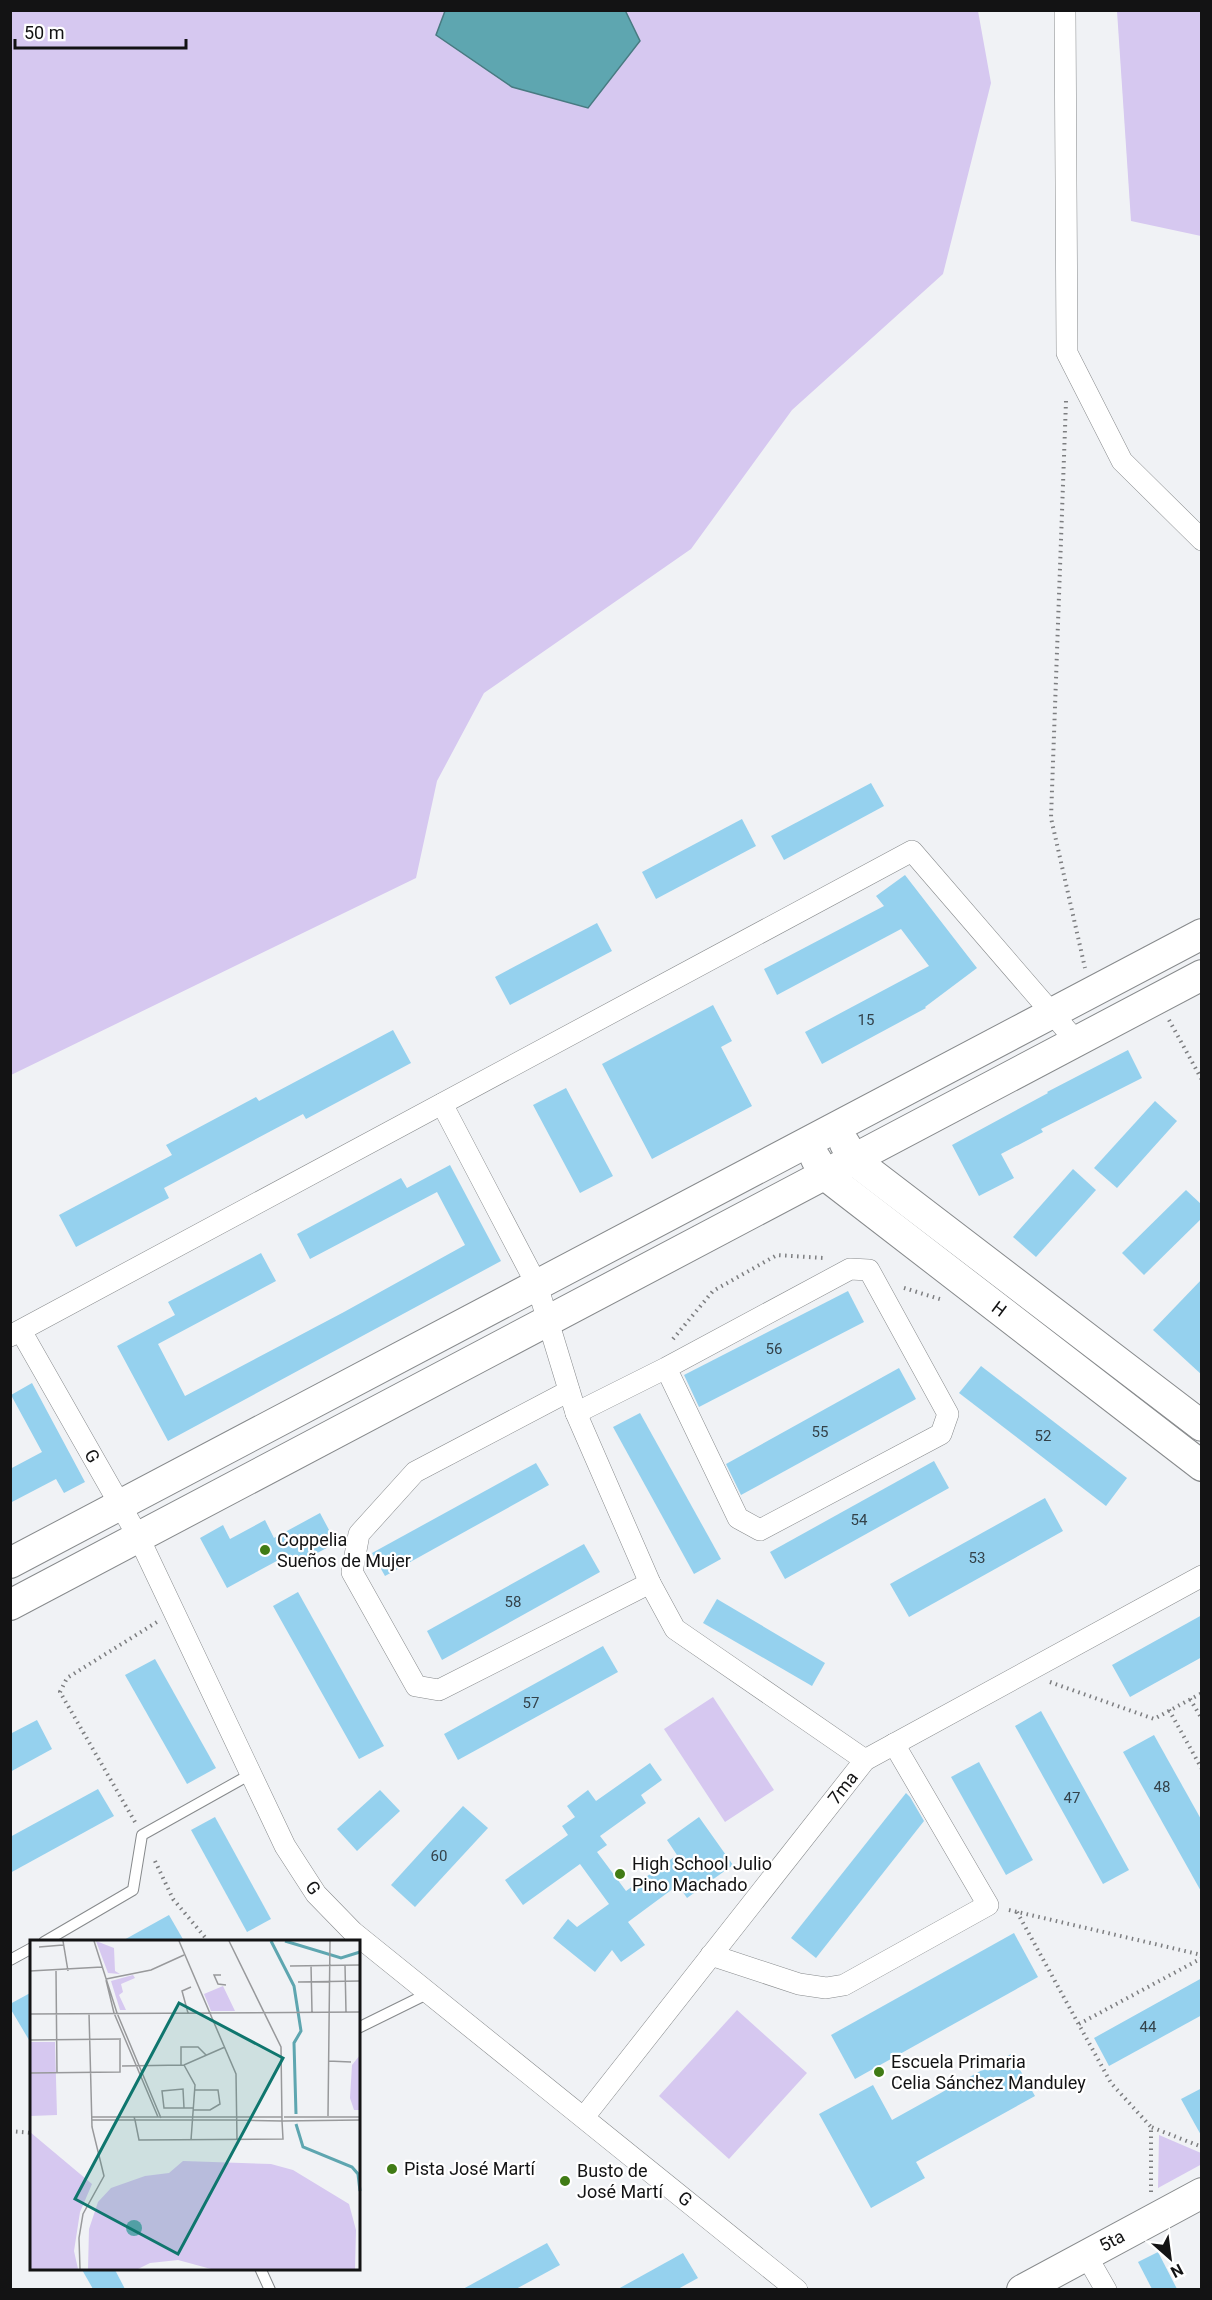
<svg xmlns="http://www.w3.org/2000/svg" width="1212" height="2300" font-family="Roboto,sans-serif">
  <style>
    .green { fill: #d6c8f0 }
    .water { fill: #5ea6b0; stroke: #487a81; stroke-width: 1.5 }
    .building { fill: #95d1ee }
    .lines { fill: none; stroke-linecap: round; stroke-linejoin: round }
    .lane-casing { stroke: #878a8c; stroke-width: 12 }
    .street-casing { stroke: #878a8c; stroke-width: 22 }
    .secondary-casing { stroke: #878a8c; stroke-width: 32 }
    .path { stroke: #7d7e80; stroke-width: 4; stroke-dasharray: 1.5 4.5; stroke-linecap: butt }
    .lane { stroke: #fff; stroke-width: 10 }
    .street { stroke: #fff; stroke-width: 21 }
    .secondary { stroke: #fff; stroke-width: 30 }
    .poi-dot { fill: #407b15; stroke: #fff; stroke-width: 2 }
    .labels { text-anchor: middle; stroke-width: 4.5; stroke-linejoin: round; paint-order: stroke }
    .number-label { font-size: 15px; fill: #34424a }
    .street-label { font-size: 18px; fill: #131314; stroke: #fff }
    .poi-label { font-size: 18px; fill: #131314; stroke: #fff; text-anchor: start }
    .inset-river { fill: none; stroke: #5ea6b0; stroke-width: 3 }
    .inset-road { fill: none; stroke: #98999b; stroke-width: 1.5 }
    .view { fill: #0f766e; fill-opacity: 0.15; stroke: #0f766e; stroke-width: 3 }
    .inset-edge { fill: none; stroke: #131314; stroke-width: 3 }
  </style>
  <rect width="100%" height="100%" fill="#f0f2f5"/>
  <g class="green">
    <polygon points="11,11 978,11 991,83 943,274 792,410 691,549 484,693 437,781 416,878 11,1075"/>
    <polygon points="1117,11 1201,11 1201,236 1131,221"/>
    <polygon points="713,1697 774,1790 725,1822 664,1729"/>
    <polygon points="737,2010 807,2073 729,2159 659,2096"/>
    <polygon points="1159,2135 1201,2153 1202,2164 1158,2188"/>
  </g>
  <polygon class="water" points="625,10 640,41 588,108 512,87 436,35 445,11"/>
  <g class="building">
    <polygon points="871,783 884,806 784,860 771,836"/>
    <polygon points="742,819 756,846 656,899 642,872"/>
    <polygon points="905,875 977,968 925,1007 926,1008 822,1064 805,1032 929,966 901,929 777,995 764,969 884,906 876,896"/>
    <polygon points="597,923 612,951 510,1005 495,977"/>
    <polygon points="713,1005 732,1041 721,1047 752,1106 652,1159 602,1064"/>
    <polygon points="393,1030 411,1063 306,1119 303,1114 164,1188 169,1198 76,1247 59,1215 172,1155 166,1145 256,1097 259,1101"/>
    <polygon points="1128,1050 1142,1078 1041,1129 1043,1132 1001,1154 1014,1178 979,1196 952,1145 1048,1093 1047,1092"/>
    <polygon points="566,1088 613,1176 580,1193 533,1105"/>
    <polygon points="1155,1101 1177,1121 1117,1188 1094,1168"/>
    <polygon points="450,1165 501,1261 168,1441 117,1346 175,1315 168,1302 261,1253 276,1281 158,1344 185,1396 344,1312 465,1245 437,1192 310,1259 297,1234 401,1178 407,1188"/>
    <polygon points="1073,1169 1096,1190 1036,1257 1013,1237"/>
    <polygon points="1186,1190 1202,1205 1202,1218 1144,1275 1122,1253"/>
    <polygon points="1202,1279 1202,1375 1153,1330"/>
    <polygon points="848,1291 864,1322 699,1407 684,1375"/>
    <polygon points="981,1366 1127,1478 1106,1506 959,1393"/>
    <polygon points="899,1368 916,1399 741,1495 726,1464"/>
    <polygon points="32,1383 85,1482 64,1493 56,1479 10,1503 10,1469 42,1452 11,1395"/>
    <polygon points="640,1413 721,1559 694,1574 613,1427"/>
    <polygon points="934,1461 949,1488 785,1579 770,1552"/>
    <polygon points="536,1463 549,1485 385,1576 372,1553"/>
    <polygon points="1045,1498 1063,1531 909,1617 890,1584"/>
    <polygon points="320,1513 336,1543 291,1567 286,1556 227,1588 200,1538 223,1525 230,1539 265,1520 274,1538"/>
    <polygon points="584,1544 600,1572 442,1660 427,1631"/>
    <polygon points="298,1592 384,1746 359,1759 273,1606"/>
    <polygon points="717,1599 825,1663 812,1686 703,1623"/>
    <polygon points="1202,1615 1202,1657 1130,1697 1112,1665"/>
    <polygon points="603,1646 618,1672 458,1760 444,1734"/>
    <polygon points="155,1659 216,1768 187,1784 125,1675"/>
    <polygon points="1041,1711 1129,1870 1103,1884 1015,1726"/>
    <polygon points="37,1720 52,1749 10,1772 10,1734"/>
    <polygon points="1154,1735 1202,1821 1202,1893 1123,1752"/>
    <polygon points="979,1762 1033,1860 1006,1875 951,1777"/>
    <polygon points="650,1763 662,1780 641,1795 646,1803 600,1836 607,1845 597,1852 626,1891 677,1855 667,1840 699,1817 733,1865 687,1898 678,1885 628,1922 645,1945 621,1962 612,1950 595,1972 553,1938 568,1919 577,1927 609,1904 580,1864 523,1905 505,1880 568,1835 562,1826 575,1817 567,1806 588,1790 596,1801"/>
    <polygon points="98,1789 114,1816 10,1873 10,1837"/>
    <polygon points="380,1790 400,1811 357,1851 337,1829"/>
    <polygon points="906,1793 910,1797 924,1821 816,1958 791,1938"/>
    <polygon points="463,1806 488,1828 415,1907 391,1885"/>
    <polygon points="215,1817 271,1919 247,1932 191,1830"/>
    <polygon points="169,1915 184,1941 122,1941"/>
    <polygon points="1014,1933 1038,1977 855,2079 831,2035"/>
    <polygon points="1202,1978 1202,2015 1109,2066 1094,2038"/>
    <polygon points="32,1992 32,2045 10,2008 10,2004"/>
    <polygon points="1011,2054 1035,2096 916,2162 925,2178 871,2208 819,2114 873,2085 892,2120"/>
    <polygon points="1202,2088 1202,2137 1181,2099"/>
    <polygon points="547,2243 560,2265 516,2289 463,2289"/>
    <polygon points="1158,2252 1177,2289 1152,2289 1138,2262"/>
    <polygon points="683,2253 698,2278 678,2289 618,2289"/>
    <polygon points="81,2268 114,2268 125,2289 93,2289"/>
  </g>
  <g class="lines">
    <defs>
      <g id="lane">
        <polyline points="44,1942 133,1890 142,1835 251,1774"/>
        <polyline points="10,1960 32,1948"/>
        <polyline points="358,2028 429,1993"/>
        <polyline points="260,2268 270,2290"/>
      </g>
      <g id="street">
        <polyline points="1065,10 1067,353 1122,461 1202,540"/>
        <polyline points="442,1104 537,1285 576,1413 650,1583 675,1629 865,1760"/>
        <polyline points="21,1331 139,1538 285,1846 316,1894 353,1932 797,2290"/>
        <polyline points="10,1336 912,851 1076,1041"/>
        <polyline points="569,1391 415,1472 359,1534 352,1572 416,1686 439,1690 650,1583"/>
        <polyline points="576,1413 666,1368 850,1269 869,1270 948,1414 941,1434 760,1530 738,1518 666,1368"/>
        <polyline points="711,1955 799,1984 826,1988 844,1985 988,1905 894,1744"/>
        <polyline points="584,2117 865,1760 1202,1576"/>
        <polyline points="1086,2255 1106,2290"/>
      </g>
      <g id="secondary">
        <polyline points="845,1144 854,1160 1202,1426"/>
        <polyline points="816,1159 825,1175 1202,1466"/>
        <polyline points="10,1563 1202,934"/>
        <polyline points="10,1605 1202,975"/>
        <polyline points="1022,2290 1202,2193"/>
      </g>
    </defs>
    <use href="#lane" class="lane-casing"/>
    <use href="#street" class="street-casing"/>
    <use href="#secondary" class="secondary-casing"/>
    <g class="path">
      <polyline points="1066,401 1051,818 1085,968"/>
      <polyline points="1169,1020 1202,1080"/>
      <polyline points="904,1288 943,1300"/>
      <polyline points="673,1339 713,1291 777,1255 823,1258"/>
      <polyline points="1050,1682 1154,1719 1202,1693"/>
      <polyline points="1190,1699 1202,1719"/>
      <polyline points="1169,1710 1202,1769"/>
      <polyline points="135,1822 60,1692 67,1678 157,1622"/>
      <polyline points="155,1861 173,1899 209,1942"/>
      <polyline points="1009,1910 1202,1955"/>
      <polyline points="1017,1912 1111,2083 1151,2127"/>
      <polyline points="1079,2024 1202,1958"/>
      <polyline points="10,2131 32,2133"/>
      <polyline points="1151,2192 1151,2127 1202,2147"/>
    </g>
    <use href="#lane" class="lane"/>
    <use href="#street" class="street"/>
    <use href="#secondary" class="secondary"/>
  </g>
  <g class="poi-dot">
    <circle cx="265" cy="1550" r="6"/>
    <circle cx="620" cy="1874" r="6"/>
    <circle cx="879" cy="2072" r="6"/>
    <circle cx="392" cy="2169" r="6"/>
    <circle cx="565" cy="2181" r="6"/>
  </g>
  <g class="labels">
    <g class="number-label">
      <text x="866" y="1025">15</text>
      <text x="774" y="1354">56</text>
      <text x="820" y="1437">55</text>
      <text x="1043" y="1441">52</text>
      <text x="859" y="1525">54</text>
      <text x="977" y="1563">53</text>
      <text x="513" y="1607">58</text>
      <text x="531" y="1708">57</text>
      <text x="1162" y="1792">48</text>
      <text x="1072" y="1803">47</text>
      <text x="439" y="1861">60</text>
      <text x="1148" y="2032">44</text>
    </g>
    <g class="street-label">
      <text transform="translate(999 1309) rotate(37)" y="6">H</text>
      <text transform="translate(92 1456) rotate(60)" y="6">G</text>
      <text transform="translate(843 1788) rotate(-52)" y="6">7ma</text>
      <text transform="translate(313 1888) rotate(54)" y="6">G</text>
      <text transform="translate(685 2199) rotate(39)" y="6">G</text>
      <text transform="translate(1112 2241) rotate(-28)" y="6">5ta</text>
    </g>
    <g class="poi-label">
      <text x="277" y="1546">Coppelia<tspan x="277" dy="21">Sueños de Mujer</tspan></text>
      <text x="632" y="1870">High School Julio<tspan x="632" dy="21">Pino Machado</tspan></text>
      <text x="891" y="2068">Escuela Primaria<tspan x="891" dy="21">Celia Sánchez Manduley</tspan></text>
      <text x="404" y="2175">Pista José Martí</text>
      <text x="577" y="2177">Busto de<tspan x="577" dy="21">José Martí</tspan></text>
    </g>
  </g>
  <g transform="translate(30 1940)">
    <rect width="330" height="330" fill="#f0f2f5"/>
    <path d="M66 1 84 8 85 31 90 34 78 33ZM103 35 105 38 91 44 93 52 89 55 96 70H90L81 41ZM193 46 205 71H181L174 54ZM0 102H25L27 175 0 176ZM330 115V170H324L320 158 322 125ZM0 192 62 244 50 272 44 311 48 329H0ZM153 221 241 224 263 230 319 264 326 290 325 329H181L148 320 120 323 108 329H58L59 289 68 262 81 248 115 236 139 233Z" fill="#d6c8f0"/>
    <path d="M96 288a8 8 0 1 1 16 0a8 8 0 1 1-16 0Z" fill="#5ea6b0"/>
    <path class="inset-river" d="M241 1 264 46 271 91 264 103 266 174M255 1 311 18 330 12M266 184 273 207 322 227 328 234 330 251"/>
    <path class="inset-road" d="M33 1 38 31M64 1 87 73 131 178M149 1 206 134 207 200M199 1 251 107 252 181M9 7 33 5M281 25 282 72M315 25 316 72M260 26 330 25M0 31 72 27M26 31 27 133M191 35H184L188 44 196 45M76 39 121 30 154 15M76 40 84 73 128 177M268 42 330 41M158 73 152 51 161 47M0 74 330 72M0 100 91 99M298 121 321 122M151 125V107H168L176 115M154 125 165 145 161 200M92 126 154 125 195 107M0 133 90 132V99M154 168 153 149 132 151 134 168H163M163 170H180L190 164 188 150H165M298 176 300 1M61 177H252M254 177H330M62 180H206L252 181 253 199 109 200 105 180 104 177M252 181 330 180M50 329 49 298 53 274 74 236 62 187 59 73"/>
    <path class="view" d="M149 63 253 118 148 314 45 259Z"/>
    <rect width="330" height="330" class="inset-edge"/>
  </g>
  <rect width="1212" height="2300" fill="none" stroke="#131314" stroke-width="24"/>
  <g transform="translate(1170 2258) rotate(152)" stroke="#ffffff" stroke-width="4.5" paint-order="stroke">
  <path d="M0-4.5L10 22L0 15L-10 22Z" fill="#131314"/>
  <text y="-9" font-size="16" font-weight="bold" text-anchor="middle" fill="#131314">N</text>
  </g>
  <path d="M15 39v9h171v-9" fill="none" stroke="#131314" stroke-width="3"/>
  <text x="24" y="39" font-size="18" fill="#131314" stroke="#ffffff" stroke-width="4.5" paint-order="stroke">50 m</text>
</svg>
